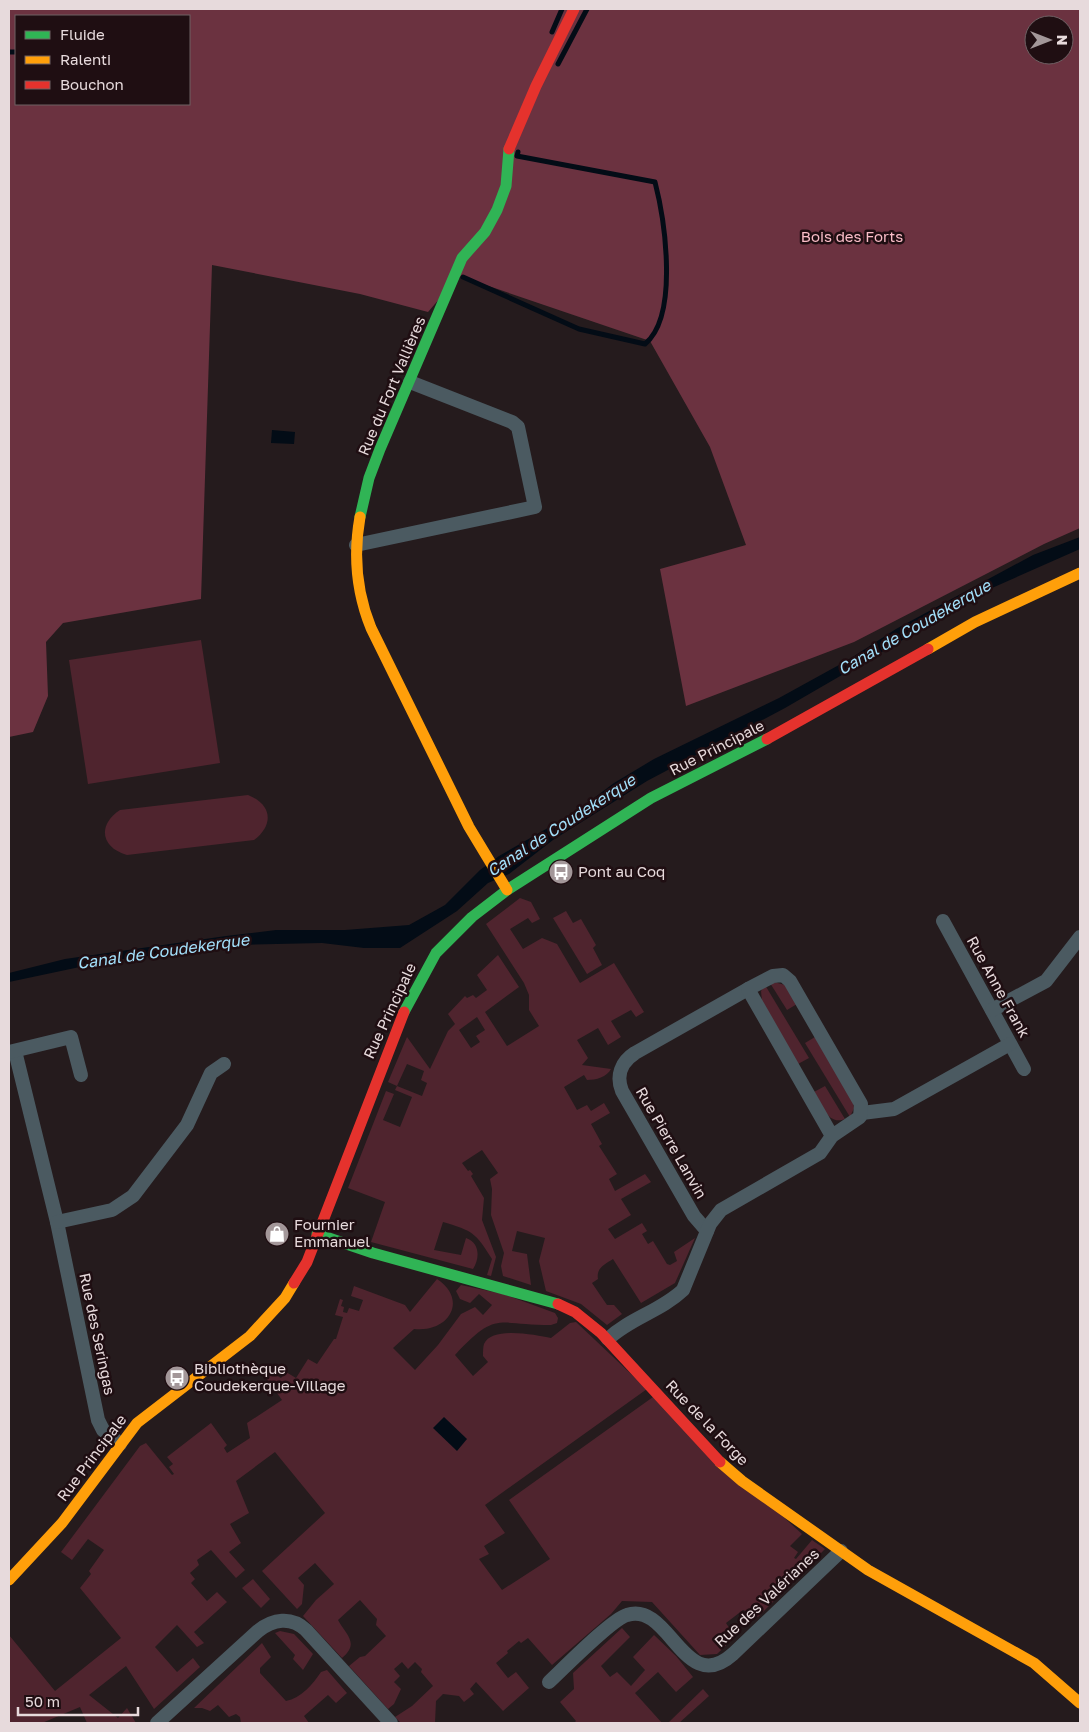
<svg xmlns="http://www.w3.org/2000/svg" width="1089" height="1732" font-family="'Golos Text',sans-serif">
  <style>
    .green { fill: #4f242e; fill-rule: evenodd }
    .forest { fill: #6b3240; fill-rule: evenodd }
    .water { fill: #030c16 }
    .lines { fill: none; stroke-linecap: round; stroke-linejoin: round }
    .stream { stroke: #030c16; stroke-width: 5 }
    .street { stroke: #4b5a61; stroke-width: 14 }
    .fast { stroke: #30b455; stroke-width: 11 }
    .slow { stroke: #ff9f0a; stroke-width: 11 }
    .jam { stroke: #e5322d; stroke-width: 11 }
    .labels { text-anchor: middle; stroke-width: 5; stroke-linejoin: round; paint-order: stroke }
    .park-label { font-size: 15px; fill: #fabdc8; stroke: #1f0e12 }
    .street-label { font-size: 15px; fill: #e7dadc; stroke: #1f0e12 }
    .poi-label { font-size: 15px; fill: #e7dadc; stroke: #1f0e12; text-anchor: start }
    .water-label { font-size: 16px; font-style: italic; fill: #a3e0fb; stroke: #1f0e12 }
  </style>
  <rect width="100%" height="100%" fill="#251b1d"/>
  <g class="green">
    <polygon points="201,640 220,763 88,784 69,660"/>
    <path d="M248 795C271 804 275 824 254 840L127 855C101 848 97 825 120 810Z"/>
    <path d="M520 898 531 902 540 919 532 923 528 918 510 929 523 949 542 938 557 944 580 983 614 963 644 1012 636 1017 631 1010 611 1021 621 1037 608 1045 598 1028 577 1040 588 1058 582 1065 611 1069C607 1077 596 1080 587 1080L584 1075 564 1087 577 1110 587 1105 591 1111 604 1103 610 1113 591 1124 602 1144 599 1146 617 1174 609 1179 615 1191 645 1174 651 1182 621 1199 631 1215 608 1229 615 1239 642 1223 647 1231 642 1234 648 1244 653 1241 667 1264 670 1265 677 1261 674 1252 695 1238 675 1283 641 1303 613 1259C605 1264 596 1268 598 1279L592 1283 607 1305H614L622 1314 607 1325 581 1304 546 1291 539 1261 545 1238 517 1231 512 1251 527 1254 531 1285 503 1276 501 1266 504 1253 491 1215 492 1189 490 1179 498 1173 482 1150 462 1163 468 1171 470 1170 473 1174 471 1176 484 1198 482 1220 496 1257 491 1276 487 1275 492 1259C475 1232 473 1231 443 1222L434 1250 461 1255 466 1238C480 1243 480 1258 473 1269L371 1242 385 1202 348 1188 386 1091 394 1094 383 1120 400 1127 412 1097 395 1090 397 1086 388 1082 407 1037 430 1069 448 1031 455 1024 448 1014 465 996 467 998 473 995 476 998 487 990 477 975 498 955 519 987 485 1012 507 1046 539 1026 529 1010V995L524 983 486 924ZM477 1017 485 1030 476 1036 480 1042 471 1048 459 1030ZM407 1064 424 1071 421 1080 427 1083 422 1096 397 1086Z"/>
    <polygon points="566,911 573,923 581,919 596,945 593,948 602,965 587,974 553,918"/>
    <polygon points="774,982 785,985 797,1004 787,1010 770,983"/>
    <polygon points="765,985 809,1058 798,1064 762,1001 761,991"/>
    <polygon points="815,1037 853,1102 854,1108 850,1117 805,1043"/>
    <path d="M825 1086 845 1119C828 1126 821 1104 814 1092Z"/>
    <path d="M437 1279C468 1299 450 1333 414 1329L393 1348 415 1370 438 1345 461 1314 475 1307 483 1315 492 1305 479 1294 470 1303 460 1299 456 1291 461 1285 503 1294 555 1313 558 1318 557 1323 551 1325C496 1325 497 1310 455 1355L473 1376 488 1362 483 1356C483 1352 483 1347 484 1344 492 1326 535 1335 551 1338L570 1323 576 1322 647 1389 485 1505 505 1533 484 1546 489 1554 479 1559 502 1590 550 1559 509 1500 653 1397 802 1534 790 1546 798 1552 794 1558 796 1559 812 1540 825 1549 758 1617 743 1610 726 1623 735 1637 717 1654 700 1655 652 1602 622 1601 611 1614 552 1665 528 1638 521 1643 519 1641 507 1651 508 1653 496 1663 508 1678 516 1672 529 1688 503 1711 476 1682 470 1689 474 1694 464 1702 459 1696 443 1694 436 1701 435 1723H401L395 1717 412 1706 433 1686 421 1672 422 1669 415 1662 408 1669 402 1662 394 1669 400 1676 394 1682 401 1689 394 1704 388 1709 349 1666 360 1657 365 1656 386 1636 376 1625 377 1619 360 1600 338 1620C346 1635 360 1643 342 1658L303 1616 316 1600 334 1584 315 1563 298 1578 304 1585 302 1604 297 1609 262 1571 325 1513 275 1452 236 1481 249 1513 230 1524 241 1543 229 1552 245 1570 236 1578 211 1550 197 1560 199 1565 190 1573 195 1579 191 1583 207 1601 217 1592 227 1602 194 1632 204 1643 197 1647 177 1625 155 1647 177 1672 193 1658 200 1667 154 1709 126 1666 89 1695 118 1718 127 1708 136 1723H87L80 1707 42 1723H9V1635L55 1691 121 1638 80 1588 91 1574 89 1571 104 1550 88 1539 72 1560 61 1552 140 1446 146 1443 172 1475 174 1474 169 1467 173 1464 167 1457 211 1423 227 1445 224 1448 227 1453 250 1438 247 1423 282 1400 256 1364 281 1378 286 1372 296 1378 308 1359 317 1364 334 1339H336L343 1317 335 1315 340 1299 343 1300 341 1306 344 1307 343 1312 347 1313 349 1308 359 1311 363 1300 351 1296 354 1286 405 1305 410 1312Z"/>
    <polygon points="253,1579 270,1599 261,1608 242,1588"/>
    <polygon points="622,1628 630,1637 601,1666 610,1677 617,1672 631,1686 645,1670 633,1657 654,1635 676,1656 693,1677 676,1692 658,1672 635,1693 662,1723 574,1723 576,1721 560,1702 574,1689 573,1673"/>
    <polygon points="280,1631 294,1634 313,1654 303,1670 293,1659 295,1655 275,1633"/>
    <path d="M262 1643 271 1657 260 1668V1673L286 1701C301 1698 313 1684 321 1672L327 1670 347 1693 336 1703 328 1695 304 1716 309 1723H241L240 1717 236 1714 229 1717 218 1705 210 1711 202 1708H194Z"/>
    <polygon points="703,1689 709,1696 679,1723 668,1723"/>
  </g>
  <path class="forest" d="M9 9H1080V528L1044 544 854 642 686 706 660 569 746 545 710 447 650 341 459 276 428 312 360 294 212 265 201 599 63 623 46 642 48 696 33 732 9 737ZM16 16H189V104H16ZM1034 25H1064V55H1034Z"/>
  <g class="water">
    <polygon points="272,430 295,432 294,444 271,443"/>
    <polygon points="1080,537 1080,549 992,588 785,708 647,781 553,840 509,874 488,883 457,911 400,948 364,948 322,943 237,945 108,961 9,982 9,973 65,959 226,936 276,930 345,930 409,925 445,905 480,870 499,856 574,813 614,783 654,759 779,698 848,660 896,629 1033,555"/>
    <polygon points="444,1417 467,1439 457,1451 433,1428"/>
  </g>
  <g class="lines">
    <g class="stream">
      <polyline points="552,32 562,9"/>
      <polyline points="9,52 16,52"/>
      <polyline points="558,64 587,9"/>
      <path d="M463 277 579 329 645 344C679 316 665 221 655 182L517 156 518 152"/>
    </g>
    <g class="street">
      <polyline points="356,545 535,507 518,427 512,422 410,382"/>
      <polyline points="943,921 1024,1069"/>
      <polyline points="992,1010 1046,981 1080,937"/>
      <polyline points="15,1051 57,1222 98,1420 103,1430 120,1444"/>
      <polyline points="9,1052 71,1037 81,1075"/>
      <polyline points="862,1113 894,1109 1010,1044"/>
      <polyline points="57,1222 112,1210 133,1196 187,1125 211,1073 224,1064"/>
      <path d="M707 1231 694 1216 622 1091C616 1076 621 1062 635 1053L748 989"/>
      <path d="M608 1339C630 1318 661 1311 683 1290L710 1224 721 1210 820 1153 832 1136 860 1117 861 1104 790 981 783 975 773 976 748 989 832 1136"/>
      <path d="M549 1682C564 1668 612 1619 627 1615 670 1601 684 1698 733 1654L841 1551"/>
      <path d="M157 1723 258 1631C273 1619 291 1616 306 1630L391 1723"/>
    </g>
    <g class="fast">
      <polyline points="360,517 369,478 380,449 462,258 485,232 497,210 506,186 509,149"/>
      <polyline points="404,1012 436,953 472,917 507,890 651,798 767,739"/>
      <polyline points="317,1234 373,1253 558,1304"/>
    </g>
    <g class="slow">
      <path d="M360 517C353 556 356 591 371 628L469 827 507 890"/>
      <polyline points="928,649 975,622 1080,573"/>
      <polyline points="720,1462 742,1481 868,1570 1034,1663 1080,1703"/>
      <polyline points="9,1580 62,1523 137,1423 250,1336 285,1298 294,1283"/>
    </g>
    <g class="jam">
      <polyline points="509,149 536,86 574,9"/>
      <polyline points="767,739 928,649"/>
      <polyline points="294,1283 307,1262 404,1012"/>
      <polyline points="558,1304 575,1312 601,1333 720,1462"/>
    </g>
  </g>
  <defs>
    <symbol id="bus-disc" viewBox="-11 -11 22 22"><circle r="9.5" fill="#a39799" stroke="#1f0e12"/><path d="M-5-6H5V4H4V6H2V4H-2V6H-4V4H-5ZM-3.5-4V0h7V-4ZM-3.5 1.2v1.5H-2V1.2ZM2 1.2v1.5H3.5V1.2Z" fill="#fff"/></symbol>
    <symbol id="shop-disc" viewBox="-11 -11 22 22"><circle r="9.5" fill="#a39799" stroke="#1f0e12"/><path d="M-5-2.5h2.3a2.7 3.5 0 0 1 5.4 0H5L5.5 6h-11ZM-1.5-2.5h3a1.5 2.3 0 0 0-3 0Z" fill="#fff"/></symbol>
  </defs>
  <g fill-rule="evenodd">
    <use href="#bus-disc" x="547" y="858" width="28" height="28"/>
    <use href="#shop-disc" x="263" y="1220" width="28" height="28"/>
    <use href="#bus-disc" x="163" y="1364" width="28" height="28"/>
  </g>
  <g class="labels">
    <g class="park-label">
      <text x="852" y="242">Bois des Forts</text>
    </g>
    <g class="street-label">
      <text transform="translate(392 386) rotate(-67)" y="5">Rue du Fort Vallières</text>
      <text transform="translate(717 748) rotate(-27)" y="5">Rue Principale</text>
      <text transform="translate(998 987) rotate(61)" y="5">Rue Anne Frank</text>
      <text transform="translate(390 1011) rotate(-65)" y="5">Rue Principale</text>
      <text transform="translate(671 1143) rotate(60)" y="5">Rue Pierre Lanvin</text>
      <text transform="translate(97 1334) rotate(78)" y="5">Rue des Seringas</text>
      <text transform="translate(707 1423) rotate(46)" y="5">Rue de la Forge</text>
      <text transform="translate(92 1458) rotate(-53)" y="5">Rue Principale</text>
      <text transform="translate(767 1598) rotate(-43)" y="5">Rue des Valérianes</text>
    </g>
    <g class="poi-label">
      <text x="578" y="877">Pont au Coq</text>
      <text x="294" y="1230">Fournier<tspan x="294" dy="17">Emmanuel</tspan></text>
      <text x="194" y="1374">Bibliothèque<tspan x="194" dy="17">Coudekerque-Village</tspan></text>
    </g>
    <g class="water-label">
      <text transform="translate(914 627) rotate(-30)" y="6">Canal de Coudekerque</text>
      <text transform="translate(561 825) rotate(-33)" y="6">Canal de Coudekerque</text>
      <text transform="translate(163 951) rotate(-8)" y="6">Canal de Coudekerque</text>
    </g>
  </g>
  <rect width="1089" height="1732" fill="none" stroke="#e7dadc" stroke-width="20"/>
  <rect x="15" y="15" width="175" height="90" fill="#1f0e12" stroke="#6f6063"/>
  <rect x="25" y="31" width="25" height="8" fill="#30b455" stroke="#6f6063"/>
  <text x="60" y="40" font-size="15" fill="#e7dadc">Fluide</text>
  <rect x="25" y="56" width="25" height="8" fill="#ff9f0a" stroke="#6f6063"/>
  <text x="60" y="65" font-size="15" fill="#e7dadc">Ralenti</text>
  <rect x="25" y="81" width="25" height="8" fill="#e5322d" stroke="#6f6063"/>
  <text x="60" y="90" font-size="15" fill="#e7dadc">Bouchon</text>
  <g transform="translate(1049 40) rotate(90)"><circle r="24" fill="#1f0e12" stroke="#6f6063"/>
  <path d="M0-4L9 19L0 12L-9 19Z" fill="#a39799"/>
  <text y="-8" font-size="14" font-weight="bold" text-anchor="middle" fill="#e7dadc">N</text>
  </g>
  <path d="M18 1707v8h120v-8" fill="none" stroke="#e7dadc" stroke-width="2.5"/>
  <text x="25" y="1707" font-size="15" fill="#e7dadc" stroke="#1f0e12" stroke-width="4" paint-order="stroke">50 m</text>
</svg>
